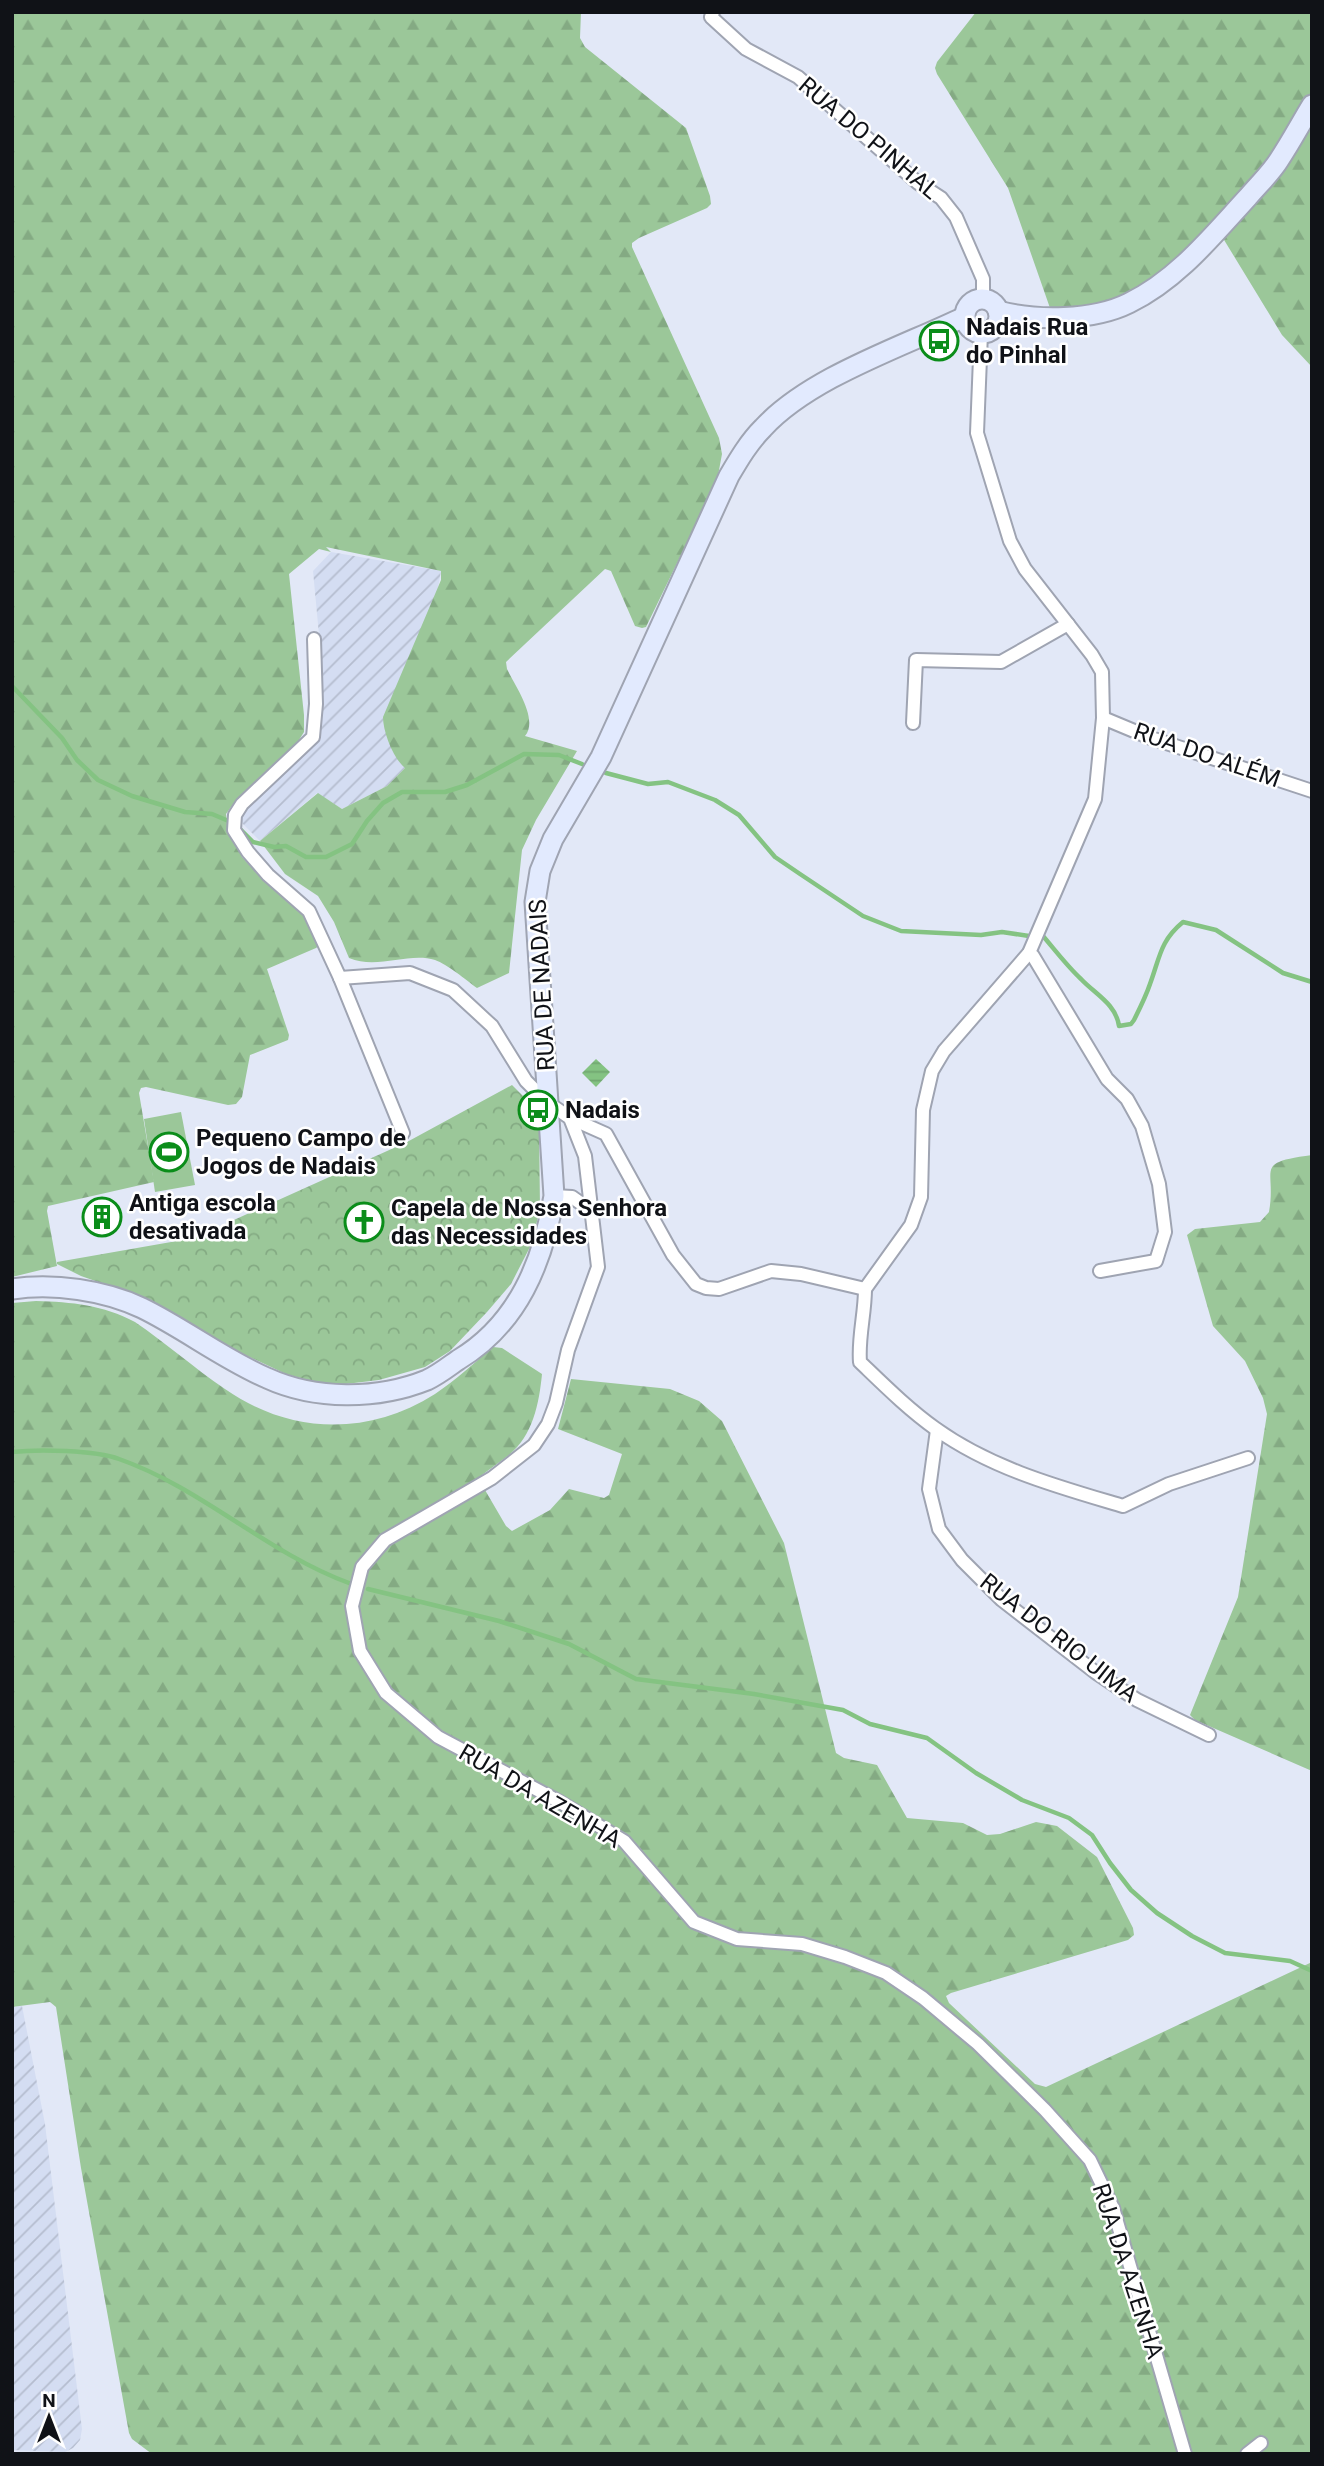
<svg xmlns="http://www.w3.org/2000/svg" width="1324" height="2466" font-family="Roboto,sans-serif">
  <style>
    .industrial { fill: url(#industrial-furrows) }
    .grass { fill: #9bc799 }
    .forest { fill: url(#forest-firs) }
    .park { fill: url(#park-crowns) }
    .water { fill: url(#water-rules) }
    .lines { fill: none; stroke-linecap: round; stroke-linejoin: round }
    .stream { stroke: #84c382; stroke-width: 4.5 }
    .street-casing { stroke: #9fa4b2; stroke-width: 16 }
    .secondary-casing { stroke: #9fa4b2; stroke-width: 23 }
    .street { stroke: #fff; stroke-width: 12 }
    .secondary { stroke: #e2eafe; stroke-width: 19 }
    .labels { text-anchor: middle; stroke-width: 5; stroke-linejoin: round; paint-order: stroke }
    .street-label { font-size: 24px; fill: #101217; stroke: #fff }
    .poi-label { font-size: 24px; font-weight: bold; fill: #101217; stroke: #fff; text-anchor: start }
  </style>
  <defs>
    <pattern id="industrial-furrows" width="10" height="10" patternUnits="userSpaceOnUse" patternTransform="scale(1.75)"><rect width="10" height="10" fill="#d4ddf2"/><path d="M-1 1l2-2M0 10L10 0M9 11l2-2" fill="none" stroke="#b5bdcf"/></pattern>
    <pattern id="forest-firs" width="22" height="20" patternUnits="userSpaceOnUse" patternTransform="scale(1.75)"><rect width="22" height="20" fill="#9bc799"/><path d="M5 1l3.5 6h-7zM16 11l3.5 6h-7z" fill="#84aa83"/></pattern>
    <pattern id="park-crowns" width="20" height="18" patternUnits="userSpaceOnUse" patternTransform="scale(1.75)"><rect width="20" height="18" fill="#9bc799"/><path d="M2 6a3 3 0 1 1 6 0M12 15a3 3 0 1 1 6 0" fill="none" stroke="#84aa83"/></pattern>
    <pattern id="water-rules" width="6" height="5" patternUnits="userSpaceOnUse" patternTransform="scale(1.75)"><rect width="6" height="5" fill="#84c382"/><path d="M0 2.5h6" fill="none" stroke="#71a670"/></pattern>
  </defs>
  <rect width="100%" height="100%" fill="#e2e8f7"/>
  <g class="industrial">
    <polygon points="331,552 441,571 405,768 387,786 342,809 317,793 260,841 240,821 247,805 320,736 321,656 313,571"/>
    <polygon points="22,2006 45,2124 82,2429 80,2440 73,2448 65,2452 12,2450 12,2007"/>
  </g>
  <polygon class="grass" points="181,1112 195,1185 155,1192 144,1119"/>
  <g class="forest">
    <path d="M12 12H581L580 38 585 47 686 128 710 196 711 204 707 208 639 238 632 243V247L719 438 722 454 717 481 646 627 642 628 635 626 611 571 605 569 506 662 507 669C515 686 539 719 525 736L577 751 536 820 522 850 509 973 477 988C466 980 447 964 435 960 408 952 377 970 349 958L334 922 318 896 285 874 260 841 318 793 342 809 387 786 405 768C393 758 383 732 383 717L441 580V571L326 547 331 552 319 549 289 574 304 715V732L299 740 231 807 226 814 227 822 242 857 263 880 304 911 319 945 316 948 267 969 289 1035 288 1040 250 1055 242 1097 236 1104 228 1105 146 1087 141 1088 139 1093 154 1182 48 1206 47 1211 57 1266 12 1277Z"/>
    <polygon points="976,12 1312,12 1312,367 1282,335 1218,230 1194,241 1150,281 1118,299 1087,309 1050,308 1008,188 937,74 935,68 937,62"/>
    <path d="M1312 1155V1771L1195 1720 1190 1715 1238 1597 1267 1414 1263 1398 1245 1361 1213 1326 1187 1235 1195 1229 1260 1222 1269 1212C1277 1168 1252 1163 1312 1155Z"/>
    <path d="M36 1301C72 1302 103 1305 135 1322 166 1343 194 1368 225 1389 290 1434 367 1437 435 1394 456 1380 474 1363 493 1347L502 1348 542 1374C539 1404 533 1435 509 1455 499 1463 488 1470 478 1478L506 1526 512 1531 550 1510 569 1489 604 1498 609 1495 622 1454 558 1429 571 1379 670 1389 699 1401 722 1421 784 1543 836 1753 844 1758 877 1765 907 1818 963 1823 987 1835 1000 1834 1036 1822 1057 1826 1097 1857 1133 1928 1134 1935 1128 1940 951 1993 946 1996 949 2003 1035 2084 1046 2087 1312 1962V2454H152L132 2439 129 2433 81 2168 56 2007 50 2002 12 2007V1303Z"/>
  </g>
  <polygon class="park" points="512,1085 528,1101 539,1120 540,1210 530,1247 511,1284 487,1312 450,1351 425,1367 379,1380 329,1386 286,1374 224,1345 144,1298 81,1276 57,1264 57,1262 194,1238 407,1142"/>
  <polygon class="water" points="596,1059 610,1072 596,1087 582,1073"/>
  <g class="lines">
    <g class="stream">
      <polyline points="12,686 62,738 77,760 98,780 132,796 185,812 212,814 231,822"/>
      <polyline points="606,773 648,784 668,782 715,800 739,815 775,857 800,874 863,916 901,931 981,935 1002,932 1029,936"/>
      <polyline points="238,827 253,842 274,847 286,846 306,857 326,857 352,844 367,821 383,803 402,792 445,792 467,785 524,754 559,755 582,764"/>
      <path d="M1043 936C1055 950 1067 966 1081 979 1095 994 1116 1004 1119 1026L1131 1024 1134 1020C1140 1008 1146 996 1150 984 1160 957 1160 941 1183 922L1216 930 1283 973 1312 982"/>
      <path d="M12 1452C38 1449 95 1450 119 1459 202 1488 267 1553 349 1583"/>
      <polyline points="368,1589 499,1621 569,1644 636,1679 754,1694 843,1710 870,1724 927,1738 976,1773 1022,1800 1069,1818 1092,1835 1110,1863 1131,1890 1157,1913 1192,1936 1225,1953 1290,1961 1312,1971"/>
    </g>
    <defs>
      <g id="street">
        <polyline points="713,12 711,17 746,49 798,77 918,183 941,198 956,217 983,279 983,299"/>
        <polyline points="314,639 316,704 313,737 242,804 235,815 234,830 248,852 268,875 309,911 340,978 410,973 453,990 492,1026 526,1081 547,1102 570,1118 585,1156 598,1267 568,1350 556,1403 548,1424 534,1445 492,1478 385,1540 362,1567 352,1606 360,1651 386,1693 438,1737 560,1802 624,1841 694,1922 737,1939 802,1944 845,1957 886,1973 923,1998 978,2044 1045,2110 1090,2160 1113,2208 1185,2454"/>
        <polyline points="1103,718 1151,738 1312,791"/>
        <polyline points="913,723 916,660 1001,662 1068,624"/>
        <polyline points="1029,953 1033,956 1107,1079 1127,1099 1142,1126 1159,1184 1165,1232 1156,1261 1100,1271"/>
        <polyline points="340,978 403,1133"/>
        <polyline points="570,1118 606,1134 673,1255 696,1284 706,1288 719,1289 771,1271 801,1274 865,1289"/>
        <polyline points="554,1196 572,1197 593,1212"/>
        <polyline points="865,1289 911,1225 921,1197 923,1110 932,1071 944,1051 1029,953 1095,799 1103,718 1102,672 1092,655 1025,569 1010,541 977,433 981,333"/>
        <path d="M865 1289C865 1314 858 1337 860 1362 884 1385 908 1409 936 1429 992 1469 1059 1487 1123 1506L1169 1484 1248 1458"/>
        <polyline points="937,1430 929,1489 939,1529 962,1560 1002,1600 1095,1672 1137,1700 1209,1735"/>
        <polyline points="1247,2454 1261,2443"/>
      </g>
      <g id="secondary">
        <circle cx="982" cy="316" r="17"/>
        <path d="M998 311C1036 321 1093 321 1129 303 1177 280 1213 235 1248 197 1258 185 1271 173 1279 160 1291 142 1301 123 1312 105"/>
        <path d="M12 1289C54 1283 104 1290 142 1308 185 1329 223 1359 267 1378 315 1400 377 1400 427 1380 438 1375 448 1367 458 1360 518 1324 543 1262 554 1196L535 902 540 871 553 839 601 757 729 476C739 459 749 442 763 428 810 377 902 347 964 317"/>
      </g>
    </defs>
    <use href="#street" class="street-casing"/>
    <use href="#secondary" class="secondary-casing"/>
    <use href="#street" class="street"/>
    <use href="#secondary" class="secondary"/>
  </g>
  <defs>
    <symbol id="bus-ring" viewBox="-11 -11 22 22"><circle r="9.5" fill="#fff" stroke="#0b8d1a" stroke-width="1.5"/><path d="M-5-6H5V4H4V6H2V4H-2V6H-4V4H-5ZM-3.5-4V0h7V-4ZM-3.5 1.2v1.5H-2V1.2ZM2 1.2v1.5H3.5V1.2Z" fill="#0b8d1a"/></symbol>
    <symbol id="stadium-ring" viewBox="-11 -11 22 22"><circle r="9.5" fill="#fff" stroke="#0b8d1a" stroke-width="1.5"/><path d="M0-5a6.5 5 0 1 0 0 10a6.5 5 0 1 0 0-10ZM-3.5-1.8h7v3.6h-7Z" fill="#0b8d1a"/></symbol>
    <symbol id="building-ring" viewBox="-11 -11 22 22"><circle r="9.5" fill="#fff" stroke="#0b8d1a" stroke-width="1.5"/><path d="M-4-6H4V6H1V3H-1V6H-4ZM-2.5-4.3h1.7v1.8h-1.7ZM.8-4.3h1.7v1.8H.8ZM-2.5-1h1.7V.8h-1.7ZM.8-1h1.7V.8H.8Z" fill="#0b8d1a"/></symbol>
    <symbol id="church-ring" viewBox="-11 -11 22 22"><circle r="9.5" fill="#fff" stroke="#0b8d1a" stroke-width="1.5"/><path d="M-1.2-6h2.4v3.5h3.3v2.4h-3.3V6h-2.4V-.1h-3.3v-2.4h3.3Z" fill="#0b8d1a"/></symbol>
  </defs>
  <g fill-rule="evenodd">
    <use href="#bus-ring" x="917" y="319" width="44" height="44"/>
    <use href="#bus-ring" x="516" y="1088" width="44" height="44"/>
    <use href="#stadium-ring" x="147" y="1130" width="44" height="44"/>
    <use href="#building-ring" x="80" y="1195" width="44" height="44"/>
    <use href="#church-ring" x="342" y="1200" width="44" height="44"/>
  </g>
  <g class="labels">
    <g class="street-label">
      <text transform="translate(869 138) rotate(40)" y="8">RUA DO PINHAL</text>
      <text transform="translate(1207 755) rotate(19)" y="8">RUA DO ALÉM</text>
      <text transform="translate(542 985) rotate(-93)" y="8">RUA DE NADAIS</text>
      <text transform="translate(1059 1638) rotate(38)" y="8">RUA DO RIO UIMA</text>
      <text transform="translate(540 1796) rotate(30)" y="8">RUA DA AZENHA</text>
      <text transform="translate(1128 2271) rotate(72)" y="8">RUA DA AZENHA</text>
    </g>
    <g class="poi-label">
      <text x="966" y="335">Nadais Rua<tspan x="966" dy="28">do Pinhal</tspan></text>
      <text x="565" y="1118">Nadais</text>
      <text x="196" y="1146">Pequeno Campo de<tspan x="196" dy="28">Jogos de Nadais</tspan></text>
      <text x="129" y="1211">Antiga escola<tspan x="129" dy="28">desativada</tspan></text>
      <text x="391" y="1216">Capela de Nossa Senhora<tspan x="391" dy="28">das Necessidades</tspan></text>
    </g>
  </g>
  <rect width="1324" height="2466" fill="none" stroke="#101217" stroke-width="28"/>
  <g transform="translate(49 2417)" stroke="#ffffff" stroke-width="5" paint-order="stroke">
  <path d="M0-5L12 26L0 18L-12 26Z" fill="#101217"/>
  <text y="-10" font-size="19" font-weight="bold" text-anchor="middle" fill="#101217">N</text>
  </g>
</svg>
